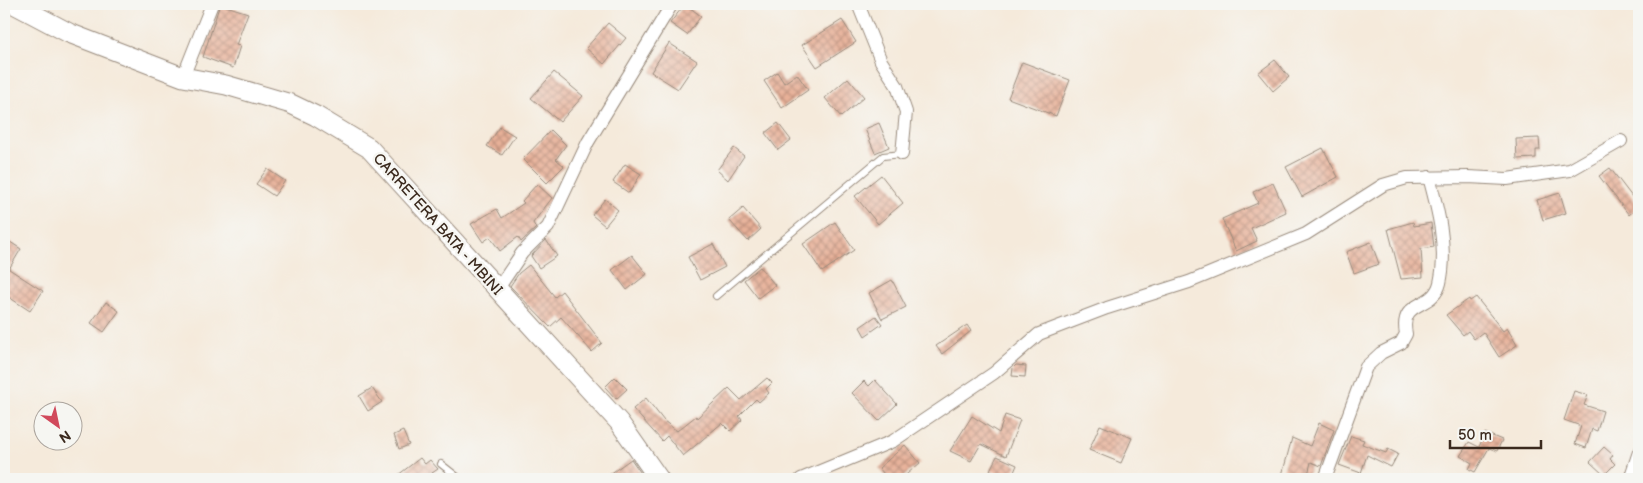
<svg xmlns="http://www.w3.org/2000/svg" width="1643" height="483" font-family="'Balsamiq Sans',sans-serif">
  <style>
    .building { fill: url(#building-cross-hatch) }
    .lines { fill: none; stroke-linecap: round; stroke-linejoin: round }
    .lane-casing { stroke: #988a7c; stroke-width: 8 }
    .street-casing { stroke: #988a7c; stroke-width: 14 }
    .primary-casing { stroke: #988a7c; stroke-width: 21 }
    .lane { stroke: #fff; stroke-width: 6 }
    .street { stroke: #fff; stroke-width: 12 }
    .primary { stroke: #fff; stroke-width: 19 }
    .labels { text-anchor: middle; stroke-width: 5; stroke-linejoin: round; paint-order: stroke }
    .street-label { font-size: 15px; fill: #3b2a1e; stroke: #f6f6f2 }
  </style>
  <defs>
    <pattern id="building-cross-hatch" width="8" height="8" patternUnits="userSpaceOnUse" patternTransform="scale(1.25)"><rect width="8" height="8" fill="#e7b098"/><path d="M0 0l8 8M0 8l8-8" fill="none" stroke="#bc8f7b"/></pattern>
  </defs>
  <rect width="100%" height="100%" fill="#f6f6f2"/>
  <filter id="ink" filterUnits="userSpaceOnUse"><feTurbulence type="fractalNoise" baseFrequency=".02" numOctaves="2"/><feDisplacementMap in="SourceGraphic" scale="10" xChannelSelector="R" yChannelSelector="G"/><feConvolveMatrix kernelMatrix="1 2 1 2 8 2 1 2 1" color-interpolation-filters="sRGB"/></filter>
  <filter id="wash" filterUnits="userSpaceOnUse"><feTurbulence type="fractalNoise" baseFrequency=".0096" numOctaves="4" result="noise"/><feDisplacementMap in="SourceGraphic" scale="20" xChannelSelector="R" yChannelSelector="G"/><feGaussianBlur stdDeviation="1.12" result="paint"/><feColorMatrix in="noise" values="0 0 0 0 0 0 0 0 0 0 0 0 0 0 0 0 0 1.4 0 .05"/><feComposite in="paint" operator="in"/></filter>
  <g filter="url(#wash)">
    <rect width="100%" height="100%" fill="#f5eadb"/>
    <g id="blocks">
      <g class="building">
        <polygon points="220,4 248,13 236,45 240,46 233,68 203,57"/>
        <polygon points="685,4 701,16 687,35 670,23"/>
        <polygon points="842,20 856,42 817,67 802,45"/>
        <polygon points="608,23 626,38 604,64 586,48"/>
        <polygon points="669,43 697,61 678,89 651,72"/>
        <polygon points="1275,60 1289,77 1273,91 1258,73"/>
        <polygon points="1022,62 1070,80 1056,116 1008,98"/>
        <polygon points="554,72 583,96 560,122 531,98"/>
        <polygon points="777,72 784,83 797,74 808,90 782,108 764,81"/>
        <polygon points="848,78 864,97 841,117 825,98"/>
        <polygon points="778,123 791,140 778,150 765,133"/>
        <polygon points="879,123 889,147 875,153 865,129"/>
        <polygon points="500,127 515,136 502,155 487,146"/>
        <polygon points="551,130 566,145 556,159 564,166 547,183 523,159"/>
        <polygon points="1539,138 1540,150 1536,150 1536,158 1517,159 1516,139"/>
        <polygon points="734,148 744,156 728,180 717,170"/>
        <polygon points="1323,148 1338,177 1302,197 1286,167"/>
        <polygon points="625,164 641,174 629,193 613,182"/>
        <polygon points="1610,168 1639,206 1629,215 1599,176"/>
        <polygon points="267,169 285,181 274,196 256,184"/>
        <polygon points="881,175 903,203 878,224 855,196"/>
        <polygon points="1273,183 1286,212 1251,228 1257,241 1236,251 1222,219 1258,203 1253,192"/>
        <polygon points="537,184 552,198 533,223 536,228 521,242 518,237 500,251 490,237 483,242 471,224 497,209 502,218 524,203 522,201"/>
        <polygon points="1560,193 1566,213 1543,220 1537,200"/>
        <polygon points="605,199 618,210 605,226 592,215"/>
        <polygon points="743,208 761,229 748,241 729,220"/>
        <polygon points="835,222 854,250 822,272 803,244"/>
        <polygon points="1413,222 1414,226 1431,223 1434,247 1421,249 1423,277 1401,279 1388,229"/>
        <polygon points="4,238 21,249 9,269 43,291 30,311 4,294"/>
        <polygon points="546,240 557,256 539,268 531,256"/>
        <polygon points="1371,242 1379,264 1354,273 1346,252"/>
        <polygon points="713,244 725,267 700,280 688,257"/>
        <polygon points="632,255 647,274 627,290 612,270"/>
        <polygon points="529,265 555,297 562,291 602,343 592,352 561,317 550,327 510,286 519,273"/>
        <polygon points="760,267 775,285 758,298 744,280"/>
        <polygon points="892,280 906,307 882,319 869,293"/>
        <polygon points="1476,297 1503,331 1507,328 1517,345 1499,357 1483,332 1474,339 1468,331 1463,335 1446,315 1469,299 1470,301"/>
        <polygon points="106,302 119,311 104,332 91,323"/>
        <polygon points="876,316 882,324 865,336 860,327"/>
        <polygon points="967,325 971,331 942,354 936,346"/>
        <polygon points="1016,365 1026,366 1025,377 1012,376 1013,368"/>
        <polygon points="615,377 627,389 616,399 605,387"/>
        <polygon points="767,378 772,383 766,389 769,393 759,402 756,399 739,416 742,420 730,431 722,423 683,456 667,436 662,441 633,409 646,398 664,421 677,431 696,416 697,418 729,388 741,400"/>
        <polygon points="875,380 897,404 879,421 852,393 864,381 869,386"/>
        <polygon points="372,388 382,402 368,411 359,396"/>
        <polygon points="1574,391 1588,395 1584,405 1603,411 1597,431 1592,429 1586,448 1575,444 1581,426 1564,420"/>
        <polygon points="1005,415 1020,420 1006,456 981,444 971,461 950,451 972,416 999,433"/>
        <polygon points="1319,423 1334,430 1321,466 1311,462 1307,479 1281,479 1292,438 1310,446"/>
        <polygon points="1100,425 1132,438 1121,463 1089,450"/>
        <polygon points="403,431 409,445 399,449 394,435"/>
        <polygon points="1485,433 1502,440 1497,451 1489,448 1475,472 1469,469 1472,463 1460,456 1469,442 1479,447"/>
        <polygon points="1351,436 1364,440 1362,444 1386,453 1388,449 1398,454 1391,467 1367,455 1361,473 1339,465"/>
        <polygon points="905,445 920,463 901,479 888,479 879,468"/>
        <polygon points="1604,447 1613,455 1610,459 1615,464 1604,475 1590,462"/>
        <polygon points="997,456 1017,465 1011,479 990,470"/>
        <polygon points="420,458 425,464 430,460 438,469 432,473 437,479 393,479"/>
        <polygon points="631,459 643,476 638,479 603,479"/>
      </g>
    </g>
  </g>
  <g filter="url(#ink)">
    <use href="#blocks" fill-opacity="0" stroke="#988a7c" stroke-width="1"/>
    <g class="lines">
      <defs>
        <g id="lane">
          <polyline points="716,296 883,156 902,154"/>
          <polyline points="441,464 460,479"/>
        </g>
        <g id="street">
          <polyline points="858,4 881,61 897,86 906,112 902,154"/>
          <polyline points="183,77 212,4"/>
          <polyline points="497,290 522,253 548,227 588,142 672,4"/>
          <polyline points="801,479 893,441 994,373 1039,334 1107,308 1189,282 1306,234 1383,185 1407,178 1468,177 1507,179 1570,170 1621,141"/>
          <path d="M1325 479 1366 367 1381 353 1401 343 1406 334C1399 298 1433 311 1440 283 1448 248 1438 210 1429 177"/>
          <polyline points="1630,479 1639,452"/>
        </g>
        <polyline id="primary" points="14,4 69,33 183,77 226,85 291,104 316,116 369,148 619,422 659,479"/>
      </defs>
      <use href="#lane" class="lane-casing"/>
      <use href="#street" class="street-casing"/>
      <use href="#primary" class="primary-casing"/>
      <use href="#lane" class="lane"/>
      <use href="#street" class="street"/>
      <use href="#primary" class="primary"/>
    </g>
  </g>
  <g class="labels">
    <g class="street-label">
      <text transform="translate(438 224) rotate(48)" y="5">CARRETERA BATA - MBINI</text>
    </g>
  </g>
  <rect width="1643" height="483" fill="none" stroke="#f6f6f2" stroke-width="20"/>
  <g transform="translate(58 426) rotate(147)"><circle r="24" fill="#f6f6f2" stroke="#aba49d"/>
  <path d="M0-4L9 19L0 12L-9 19Z" fill="#d1495b"/>
  <text y="-8" font-size="14" font-weight="bold" text-anchor="middle" fill="#3b2a1e">N</text>
  </g>
  <path d="M1450 440v8h91v-8" fill="none" stroke="#3b2a1e" stroke-width="2.5"/>
  <text x="1458" y="440" font-size="15" fill="#3b2a1e" stroke="#f6f6f2" stroke-width="4" paint-order="stroke">50 m</text>
</svg>
